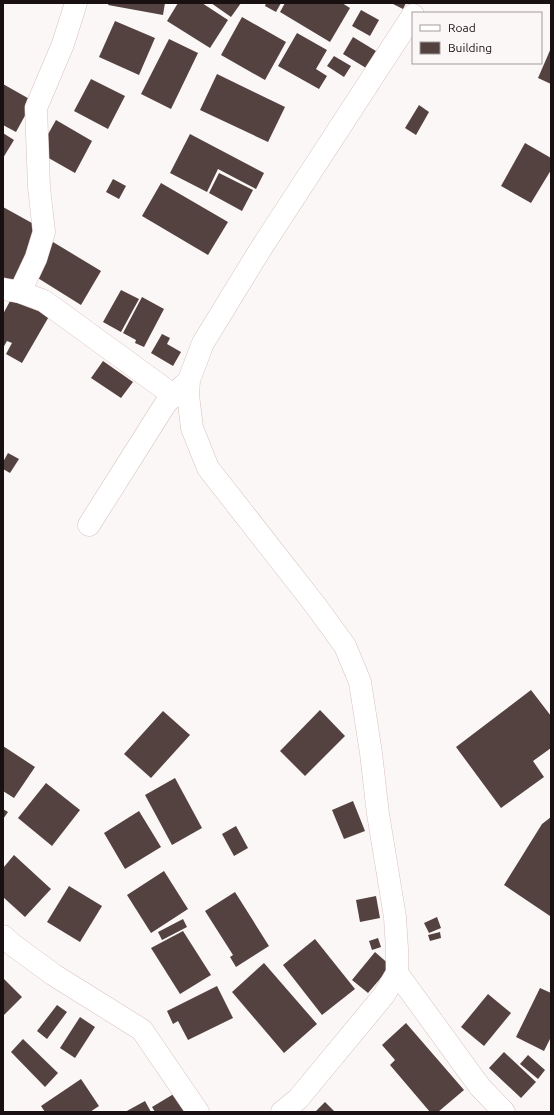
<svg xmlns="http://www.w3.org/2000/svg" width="554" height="1115" font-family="Ubuntu,sans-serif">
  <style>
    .building { fill: #544241 }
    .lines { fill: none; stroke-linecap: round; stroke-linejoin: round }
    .street-casing { stroke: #d7c2bf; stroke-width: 23 }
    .street { stroke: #fff; stroke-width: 22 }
  </style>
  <rect width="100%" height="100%" fill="#fcf7f7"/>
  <g class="building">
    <polygon points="109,3 165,3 163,15 108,5"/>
    <polygon points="178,3 202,3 228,20 210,48 167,21"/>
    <polygon points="211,3 241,3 231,17"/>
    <polygon points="266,3 281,3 276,12 265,6"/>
    <polygon points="285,3 342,3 350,8 330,42 280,12"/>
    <polygon points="391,3 406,3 403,9"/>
    <polygon points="361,10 379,20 370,36 352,26"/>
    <polygon points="242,17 286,42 265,80 221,55"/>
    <polygon points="115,21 155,38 139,75 99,57"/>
    <polygon points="297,33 327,50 316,69 327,76 319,89 278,66"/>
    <polygon points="353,37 376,51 366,68 343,54"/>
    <polygon points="169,39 198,53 171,109 141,94"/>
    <polygon points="551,48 551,84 538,78"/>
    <polygon points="334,56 351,66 344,77 327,66"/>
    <polygon points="217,74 285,107 268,142 200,110"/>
    <polygon points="91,79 125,96 108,129 74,111"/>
    <polygon points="3,84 33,101 16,132 3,125"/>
    <polygon points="419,105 429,112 416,135 405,128"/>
    <polygon points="56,120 92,141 75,173 38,152"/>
    <polygon points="3,133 14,140 3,158"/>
    <polygon points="190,134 264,173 256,189 218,169 207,192 170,173"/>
    <polygon points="525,143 551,158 551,170 531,203 501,186"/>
    <polygon points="219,173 253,190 242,211 209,193"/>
    <polygon points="113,179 126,186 119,199 106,192"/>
    <polygon points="161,183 228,222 208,255 142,216"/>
    <polygon points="3,207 41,228 12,282 3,277"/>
    <polygon points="53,242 101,271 81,305 33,275"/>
    <polygon points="121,290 139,299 121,332 103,322"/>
    <polygon points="15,292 51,313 22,363 6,354 12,343 7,341 3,348 3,314"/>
    <polygon points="142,297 164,309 144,347 135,343 136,340 123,333"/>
    <polygon points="162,334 170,338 167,344 181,352 173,366 151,353"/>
    <polygon points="103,361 133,382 121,398 91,378"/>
    <polygon points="8,453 19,459 10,473 3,469 3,462"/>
    <polygon points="531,690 551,716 551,748 533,761 544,777 501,808 456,747"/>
    <polygon points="320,710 345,736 305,776 280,751"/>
    <polygon points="163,711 190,735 151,778 124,754"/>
    <polygon points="3,746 35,767 14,798 3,791"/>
    <polygon points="175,778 202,828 172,845 145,795"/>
    <polygon points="46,783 80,810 52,846 18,818"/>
    <polygon points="353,801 365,831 344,839 332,810"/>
    <polygon points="3,809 8,812 3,819"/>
    <polygon points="139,811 161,847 125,869 104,833"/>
    <polygon points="551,817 551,914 550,916 504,885 542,824"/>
    <polygon points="236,826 248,848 234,856 222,834"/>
    <polygon points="14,855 51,889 25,917 3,897 3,868"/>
    <polygon points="164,871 188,909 151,933 127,895"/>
    <polygon points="69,886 102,906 80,942 47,922"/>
    <polygon points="235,892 269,946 236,967 230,957 233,955 205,911"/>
    <polygon points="376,896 380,918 360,922 356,900"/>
    <polygon points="437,917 441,928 429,933 424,923"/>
    <polygon points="183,919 187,927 162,940 158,932"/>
    <polygon points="183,931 211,975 180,994 151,948"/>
    <polygon points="440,932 441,938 430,941 428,935"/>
    <polygon points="378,938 381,947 372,950 369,941"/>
    <polygon points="315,939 355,989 322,1015 283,965"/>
    <polygon points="375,952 391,966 368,993 352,980"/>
    <polygon points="264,963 317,1024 284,1053 232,992"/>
    <polygon points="3,978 22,997 3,1016"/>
    <polygon points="217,986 233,1018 188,1040 178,1021 173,1024 167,1011"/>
    <polygon points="540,988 551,993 551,1037 544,1051 516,1037"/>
    <polygon points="488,994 511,1013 484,1046 461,1027"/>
    <polygon points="57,1005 67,1012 47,1039 37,1031"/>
    <polygon points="80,1017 95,1027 75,1058 60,1048"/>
    <polygon points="406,1023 464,1090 438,1112 430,1112 390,1065 395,1060 382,1045"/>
    <polygon points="23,1039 58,1073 45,1087 11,1052"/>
    <polygon points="504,1052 536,1082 521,1098 489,1068"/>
    <polygon points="528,1055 545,1070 538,1079 520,1064"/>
    <polygon points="81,1079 99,1106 90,1112 45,1112 41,1106"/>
    <polygon points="177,1092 189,1112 155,1112 152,1107"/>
    <polygon points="145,1101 151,1112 125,1112"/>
    <polygon points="325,1102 335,1112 315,1112"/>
  </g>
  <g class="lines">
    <defs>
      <g id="street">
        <polyline points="3,289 20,292 44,301 173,395"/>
        <polyline points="20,292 36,258 44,232 39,187 36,108 63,44 76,3"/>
        <polyline points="89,525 166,403 184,385"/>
        <polyline points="3,936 13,945 54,975 142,1030 198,1112"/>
        <polyline points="397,973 480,1087 504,1112"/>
        <polyline points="282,1112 298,1099 384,995 397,973 397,949 395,917 378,814 371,753 360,682 345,646 316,606 208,468 192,428 188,395 189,380 203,343 260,250 413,15"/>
      </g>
    </defs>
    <use href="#street" class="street-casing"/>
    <use href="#street" class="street"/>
  </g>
  <rect width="554" height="1115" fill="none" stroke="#191111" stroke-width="8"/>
  <rect x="412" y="12" width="130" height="52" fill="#fcf7f7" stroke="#a19b9b"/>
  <rect x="420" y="25" width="20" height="6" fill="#ffffff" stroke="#a19b9b"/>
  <text x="448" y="32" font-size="12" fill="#191111">Road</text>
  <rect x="420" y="42" width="20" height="12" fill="#544241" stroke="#a19b9b"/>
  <text x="448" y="52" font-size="12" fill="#191111">Building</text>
</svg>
